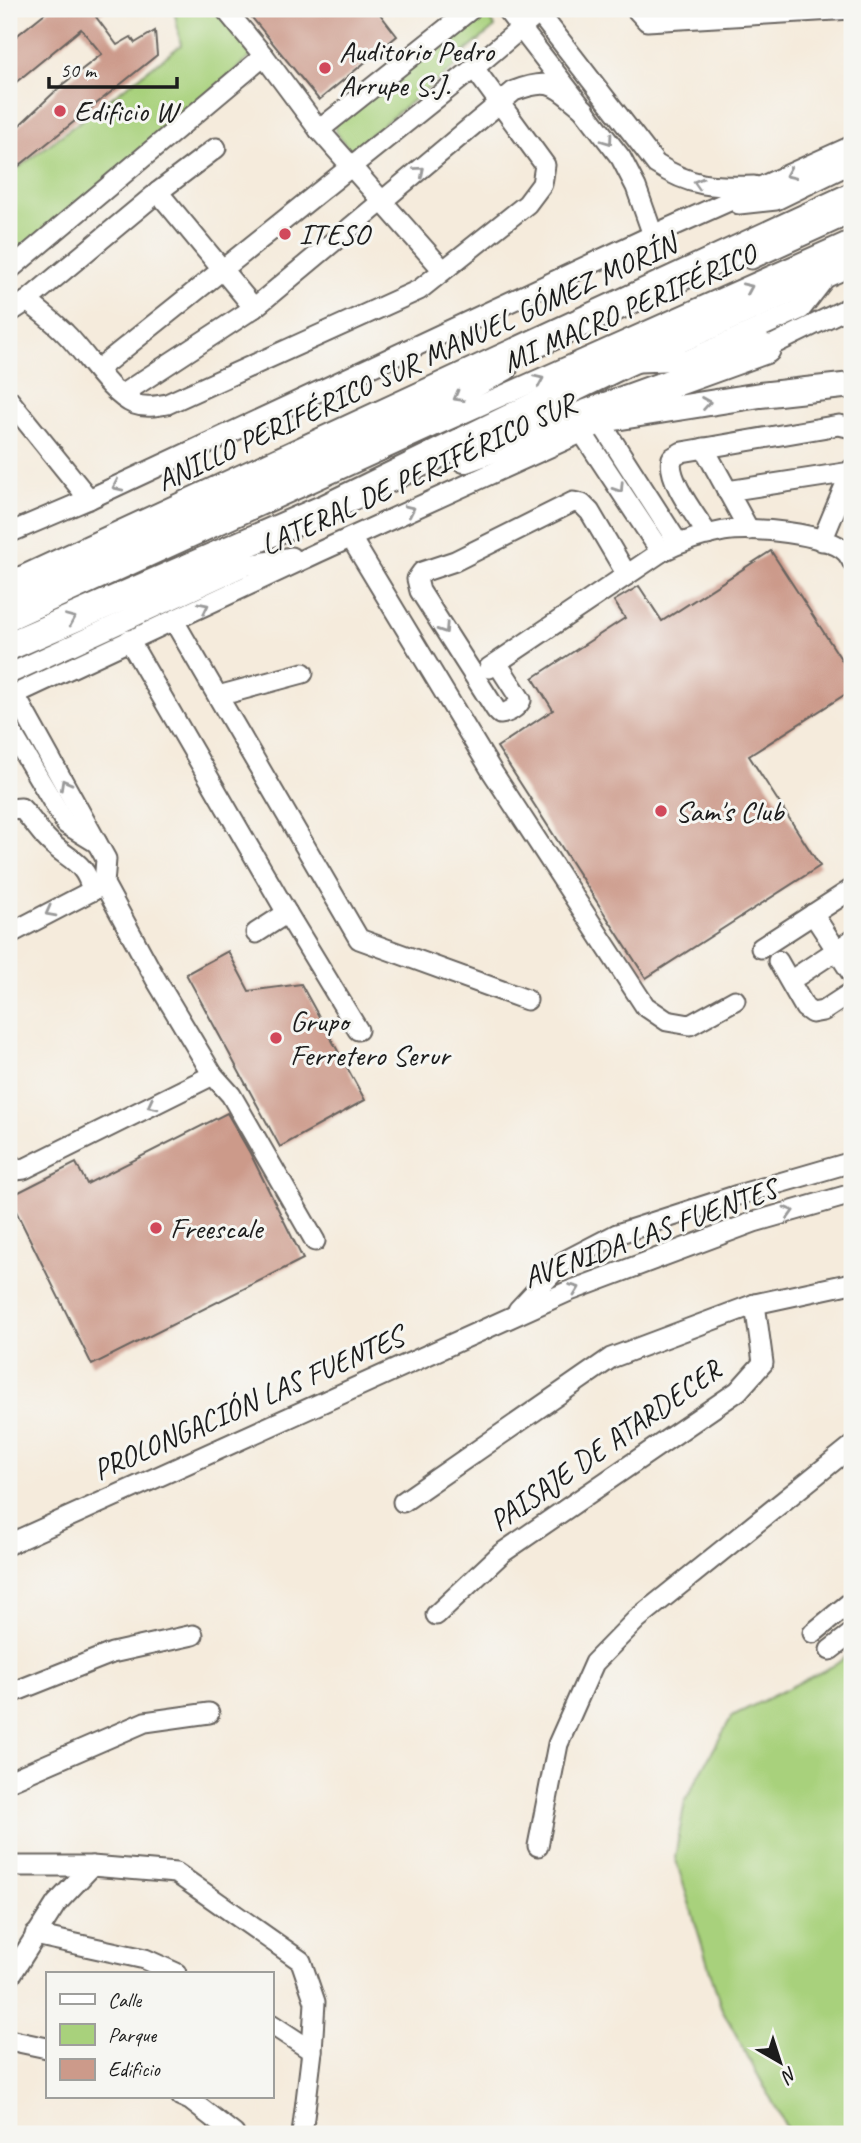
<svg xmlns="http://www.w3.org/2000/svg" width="861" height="2143" font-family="Caveat,sans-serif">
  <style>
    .green { fill: #a8d17c; stroke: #62764c; stroke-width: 2 }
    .building { fill: #cc9a8a }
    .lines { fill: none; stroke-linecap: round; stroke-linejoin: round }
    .minor-casing { stroke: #68645f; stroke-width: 23 }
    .major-casing { stroke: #68645f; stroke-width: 28 }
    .highway-casing { stroke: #68645f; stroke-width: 32 }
    .minor { stroke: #fff; stroke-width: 19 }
    .major { stroke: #fff; stroke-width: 24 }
    .highway { stroke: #fff; stroke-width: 28 }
    .oneway { stroke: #999 }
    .poi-dot { fill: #d1495b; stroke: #f6f6f2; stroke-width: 2.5 }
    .labels { text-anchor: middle; stroke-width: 6; stroke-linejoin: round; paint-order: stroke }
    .poi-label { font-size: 30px; fill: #1c1c1c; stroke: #f6f6f2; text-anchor: start }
    .street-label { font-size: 30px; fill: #1c1c1c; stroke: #f6f6f2 }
  </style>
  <rect width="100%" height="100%" fill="#f6f6f2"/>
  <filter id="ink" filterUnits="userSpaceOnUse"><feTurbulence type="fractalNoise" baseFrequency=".0143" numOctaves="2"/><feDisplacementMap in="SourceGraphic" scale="14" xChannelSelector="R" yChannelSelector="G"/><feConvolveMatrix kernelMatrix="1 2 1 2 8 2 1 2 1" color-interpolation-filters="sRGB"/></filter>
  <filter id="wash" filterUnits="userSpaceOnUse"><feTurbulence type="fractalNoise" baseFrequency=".00686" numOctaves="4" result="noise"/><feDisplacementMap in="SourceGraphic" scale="28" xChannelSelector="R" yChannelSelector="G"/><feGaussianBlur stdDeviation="1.57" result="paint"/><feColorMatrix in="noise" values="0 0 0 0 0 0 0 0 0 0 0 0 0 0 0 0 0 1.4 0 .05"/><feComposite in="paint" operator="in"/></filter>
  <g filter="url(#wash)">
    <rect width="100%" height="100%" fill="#f5ebdc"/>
    <g class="green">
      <polygon points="174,9 216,9 253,55 18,260 9,246 9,175 181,45"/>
      <polygon points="469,9 483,9 495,27 454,61 457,65 350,151 336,132 334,122"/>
      <polygon points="852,1652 852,2134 790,2134 721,2007 675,1857 685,1801 732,1716 835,1665"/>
    </g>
    <g id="blocks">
      <g class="building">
        <polygon points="50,9 106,9 96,17 117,45 131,37 135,43 155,31 157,55 9,174 9,135 63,84 102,54 81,29 9,88 9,42"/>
        <polygon points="245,9 376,9 397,36 319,100"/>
        <polygon points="771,551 852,676 852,690 749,756 820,866 646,978 497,747 553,710 533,678 625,618 614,601 639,586 662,621"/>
        <polygon points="228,951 249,991 301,984 365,1100 280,1147 186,974"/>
        <polygon points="227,1113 250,1153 303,1259 92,1365 9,1197 76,1163 87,1184"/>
      </g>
    </g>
  </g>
  <g filter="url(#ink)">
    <use href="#blocks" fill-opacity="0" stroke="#68645f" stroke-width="2"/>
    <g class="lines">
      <defs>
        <g id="minor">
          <polyline points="225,9 264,56 319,130 443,270"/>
          <polyline points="506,9 621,158 636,187 653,235"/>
          <path d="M536 9 656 164C691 187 713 187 754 186"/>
          <polyline points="636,9 647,21 852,9"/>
          <polyline points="319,130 471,9"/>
          <path d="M216 148 158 192 27 301C40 311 53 321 65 333 84 351 110 394 134 404 145 408 156 406 167 404L419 290 527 204 542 184 545 165 474 68"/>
          <polyline points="158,192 254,308"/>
          <polyline points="739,204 776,200 852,163"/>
          <polyline points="751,259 852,213"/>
          <polyline points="9,270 264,56"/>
          <polyline points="9,313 27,301"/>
          <polyline points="756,353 852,306"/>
          <polyline points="639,362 688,360 801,309 829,273"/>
          <polyline points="97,370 474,68 539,13"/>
          <path d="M121 395 254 308 514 91C553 76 555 87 585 110"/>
          <polyline points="9,400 89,499"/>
          <polyline points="601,423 678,543"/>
          <polyline points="581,431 661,552"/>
          <polyline points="704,448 749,530"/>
          <polyline points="727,491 851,472"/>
          <polyline points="9,533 89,499 653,235 852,146"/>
          <path d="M708 535C697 517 666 479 672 458L682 452 839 425 852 428"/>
          <polyline points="351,538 493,773 645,1006 667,1021 690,1025 735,1000"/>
          <polyline points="822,541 852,469"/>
          <polyline points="9,605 435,410 507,370"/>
          <polyline points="9,620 441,423 852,240"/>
          <polyline points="174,621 359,939 527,1000"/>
          <polyline points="129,640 287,913 358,1030"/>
          <path d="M497 663 521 700C517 708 508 713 500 714L496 710 420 591 417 579 422 572 455 561 573 502 582 504 590 512 627 575"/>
          <path d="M489 668 661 552C681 542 702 535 724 531 750 526 827 533 846 552 849 555 850 558 852 561"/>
          <polyline points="9,674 244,566 291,557"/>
          <polyline points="15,695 106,859 104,884 155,978 213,1075 231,1095 315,1241"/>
          <polyline points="218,696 303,673"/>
          <polyline points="9,697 319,552 607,421"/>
          <polyline points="9,728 66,824 97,843"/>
          <path d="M9 809 21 808C30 817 37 828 46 838 65 859 85 859 92 891"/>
          <polyline points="813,914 852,974"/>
          <polyline points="256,933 287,913"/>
          <polyline points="9,934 103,885"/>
          <polyline points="761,948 852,889"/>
          <polyline points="778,961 805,1008 812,1013 823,1011 852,992"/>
          <polyline points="799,975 852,940"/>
          <polyline points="9,1162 16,1170 24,1169 213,1075"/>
          <polyline points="518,1310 563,1262 617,1234 738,1195 852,1162"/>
          <polyline points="403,1502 611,1358 755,1304 852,1283"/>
          <polyline points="9,1544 567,1292 754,1222 852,1194"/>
          <polyline points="436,1615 502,1553 738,1391 763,1363 755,1304"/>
          <polyline points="813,1633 852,1601"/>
          <polyline points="830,1650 852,1633"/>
          <polyline points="9,1694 112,1653 193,1635"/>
          <polyline points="9,1781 145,1722 209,1713"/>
          <polyline points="538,1846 558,1744 594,1663 637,1619 852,1446"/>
          <polyline points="9,1866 92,1866 176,1873 301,1961 315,2002 312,2051 302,2134"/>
          <polyline points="35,1935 145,1959 176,1973"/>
          <polyline points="9,1978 56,1904 92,1866"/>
          <polyline points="271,2024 312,2051"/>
          <polyline points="9,2040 47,2048"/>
          <polyline points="181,2096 190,2100 234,2134"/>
        </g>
        <polyline id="major" points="615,418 760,395 852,385"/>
        <g id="highway">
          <polyline points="465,458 766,349"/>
          <polyline points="9,587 852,197"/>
          <polyline points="9,646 327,508 624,363 852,261"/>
        </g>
      </defs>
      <use href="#minor" class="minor-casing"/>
      <use href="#major" class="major-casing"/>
      <use href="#highway" class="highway-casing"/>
      <use href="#minor" class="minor"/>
      <use href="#major" class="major"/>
      <use href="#highway" class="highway"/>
    </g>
    <defs><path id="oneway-chevron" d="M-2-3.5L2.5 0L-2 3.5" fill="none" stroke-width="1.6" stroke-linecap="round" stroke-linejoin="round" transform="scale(1.75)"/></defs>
    <g class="oneway">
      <use href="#oneway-chevron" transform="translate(608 140) rotate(54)"/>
      <use href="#oneway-chevron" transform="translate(420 171) rotate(-40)"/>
      <use href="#oneway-chevron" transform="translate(790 174) rotate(156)"/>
      <use href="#oneway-chevron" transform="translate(698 183) rotate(-163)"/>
      <use href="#oneway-chevron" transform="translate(748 288) rotate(-24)"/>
      <use href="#oneway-chevron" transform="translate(539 380) rotate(-24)"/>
      <use href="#oneway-chevron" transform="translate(458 397) rotate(151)"/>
      <use href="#oneway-chevron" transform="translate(706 403) rotate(-9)"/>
      <use href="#oneway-chevron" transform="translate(117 486) rotate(155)"/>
      <use href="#oneway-chevron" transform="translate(619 488) rotate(57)"/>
      <use href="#oneway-chevron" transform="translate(410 510) rotate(-25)"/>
      <use href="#oneway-chevron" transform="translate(204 607) rotate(-26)"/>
      <use href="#oneway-chevron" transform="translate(71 619) rotate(-23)"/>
      <use href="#oneway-chevron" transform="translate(444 629) rotate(57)"/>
      <use href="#oneway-chevron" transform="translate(65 784) rotate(-119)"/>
      <use href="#oneway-chevron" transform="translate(50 912) rotate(152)"/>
      <use href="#oneway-chevron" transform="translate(152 1105) rotate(153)"/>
      <use href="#oneway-chevron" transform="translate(789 1212) rotate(-16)"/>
      <use href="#oneway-chevron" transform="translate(575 1289) rotate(-21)"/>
    </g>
  </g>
  <g class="poi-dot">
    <circle cx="325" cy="68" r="7"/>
    <circle cx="60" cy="111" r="7"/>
    <circle cx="285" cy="234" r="7"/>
    <circle cx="661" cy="811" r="7"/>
    <circle cx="276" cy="1038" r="7"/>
    <circle cx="156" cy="1228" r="7"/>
  </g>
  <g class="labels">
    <g class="poi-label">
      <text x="339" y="61">Auditorio Pedro<tspan x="339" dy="34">Arrupe S.J.</tspan></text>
      <text x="74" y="121">Edificio W</text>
      <text x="299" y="244">ITESO</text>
      <text x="675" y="821">Sam's Club</text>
      <text x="290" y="1031">Grupo<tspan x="290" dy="34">Ferretero Serur</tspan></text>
      <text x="170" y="1238">Freescale</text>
    </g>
    <g class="street-label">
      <text transform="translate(629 308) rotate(-24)" y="10">MI MACRO PERIFÉRICO</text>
      <text transform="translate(416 362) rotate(-25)" y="10">ANILLO PERIFÉRICO SUR MANUEL GÓMEZ MORÍN</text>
      <text transform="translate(418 474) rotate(-25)" y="10">LATERAL DE PERIFÉRICO SUR</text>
      <text transform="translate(650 1233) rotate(-20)" y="10">AVENIDA LAS FUENTES</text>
      <text transform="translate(248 1403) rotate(-24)" y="10">PROLONGACIÓN LAS FUENTES</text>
      <text transform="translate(605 1445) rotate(-35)" y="10">PAISAJE DE ATARDECER</text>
    </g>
  </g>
  <rect width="861" height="2143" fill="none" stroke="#f6f6f2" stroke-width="35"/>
  <rect x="46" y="1972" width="228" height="126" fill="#f6f6f2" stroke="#9f9f9c" stroke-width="2"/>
  <rect x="60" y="1994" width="35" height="10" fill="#ffffff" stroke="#9f9f9c" stroke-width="2"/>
  <text x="108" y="2007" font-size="21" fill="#1c1c1c">Calle</text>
  <rect x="60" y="2024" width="35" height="21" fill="#a8d17c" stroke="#9f9f9c" stroke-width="2"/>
  <text x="108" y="2042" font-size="21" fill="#1c1c1c">Parque</text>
  <rect x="60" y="2059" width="35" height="21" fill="#cc9a8a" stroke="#9f9f9c" stroke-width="2"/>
  <text x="108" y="2076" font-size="21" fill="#1c1c1c">Edificio</text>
  <g transform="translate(780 2062) rotate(141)" stroke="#f6f6f2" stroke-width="5" paint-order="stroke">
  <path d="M0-5L12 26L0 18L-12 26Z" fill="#1c1c1c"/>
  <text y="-10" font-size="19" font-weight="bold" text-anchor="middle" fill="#1c1c1c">N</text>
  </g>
  <path d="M49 77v10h128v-10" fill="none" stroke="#1c1c1c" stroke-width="3.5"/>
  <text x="60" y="77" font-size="21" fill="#1c1c1c" stroke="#f6f6f2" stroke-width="5" paint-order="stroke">50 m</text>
</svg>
